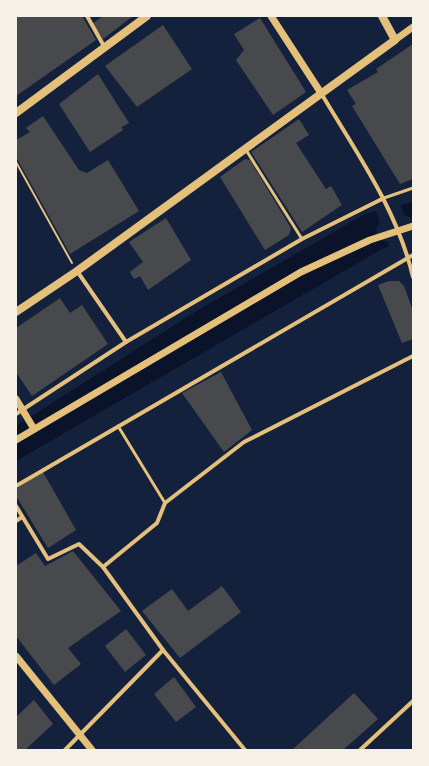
<svg xmlns="http://www.w3.org/2000/svg" width="429" height="766" font-family="'Noto Sans',sans-serif">
  <style>
    .water { fill: #0b132b }
    .pier { fill: #14213d }
    .building { fill: #48494c }
    .lines { fill: none; stroke-linecap: round; stroke-linejoin: round }
    .path { stroke: #e5c07b; stroke-width: 2 }
    .service { stroke: #e5c07b; stroke-width: 3 }
    .minor { stroke: #e5c07b; stroke-width: 4 }
    .tertiary { stroke: #e5c07b; stroke-width: 7 }
    .secondary { stroke: #e5c07b; stroke-width: 8 }
  </style>
  <rect width="100%" height="100%" fill="#14213d"/>
  <polygon class="water" points="413,202 413,238 382,249 16,461 16,426 195,312 365,214"/>
  <polygon class="pier" points="400,203 404,215 413,218 413,240 390,248 388,242 381,240 377,236 376,228 380,222 375,209"/>
  <g class="building">
    <polygon points="16,16 82,16 96,40 16,96"/>
    <polygon points="103,16 133,16 103,39 92,24"/>
    <polygon points="260,18 306,92 273,115 236,60 244,50 234,34"/>
    <polygon points="163,25 192,69 137,107 105,66"/>
    <polygon points="413,44 413,179 400,184 352,106 356,104 347,90 378,72 376,69"/>
    <polygon points="98,74 129,123 122,127 123,130 90,152 59,104"/>
    <polygon points="43,116 79,170 87,173 108,160 139,211 70,254 16,157 16,140 30,132 26,128"/>
    <polygon points="299,119 309,135 296,143 326,189 331,186 342,205 302,232 251,152"/>
    <polygon points="245,159 250,160 291,228 289,235 265,250 220,177"/>
    <polygon points="166,218 191,260 148,290 140,276 134,279 130,272 143,262 129,242"/>
    <polygon points="389,281 399,281 404,286 413,311 413,339 402,343 378,285"/>
    <polygon points="60,298 70,313 82,305 108,344 32,396 16,372 16,328"/>
    <polygon points="221,372 252,430 224,452 182,393"/>
    <polygon points="43,472 76,530 48,548 16,496 16,489"/>
    <polygon points="73,551 121,611 68,648 81,664 54,685 16,636 16,566 36,553 45,566"/>
    <polygon points="222,586 241,612 180,658 142,611 172,589 188,611"/>
    <polygon points="126,629 146,655 125,672 105,646"/>
    <polygon points="174,677 196,707 176,722 154,694"/>
    <polygon points="354,693 378,719 343,750 292,750"/>
    <polygon points="34,700 53,724 25,750 16,750 16,717"/>
  </g>
  <g class="lines">
    <polyline class="path" points="16,162 72,263"/>
    <g class="service">
      <polyline points="246,150 302,239"/>
      <polyline points="384,198 413,188"/>
      <polyline points="118,426 165,503"/>
    </g>
    <g class="minor">
      <polyline points="87,16 105,48"/>
      <path d="M321 93C356 152 397 209 413 277"/>
      <polyline points="77,271 126,342"/>
      <polyline points="16,414 126,342 302,239 384,198"/>
      <polyline points="16,486 413,255"/>
      <polyline points="16,506 48,559 79,544 103,567 163,650 245,750"/>
      <polyline points="16,521 22,517"/>
      <polyline points="103,567 157,523 165,503 244,442 413,356"/>
      <polyline points="65,750 163,650"/>
      <polyline points="360,750 413,701"/>
    </g>
    <g class="tertiary">
      <polyline points="271,16 321,93"/>
      <polyline points="395,40 413,27"/>
      <polyline points="16,399 34,429"/>
      <polyline points="16,440 301,272 370,240 413,226"/>
      <polyline points="16,656 92,750"/>
    </g>
    <g class="secondary">
      <polyline points="16,113 147,16"/>
      <polyline points="16,312 77,271 395,40 382,16"/>
    </g>
  </g>
  <rect width="429" height="766" fill="none" stroke="#f6f1e7" stroke-width="34"/>
</svg>
